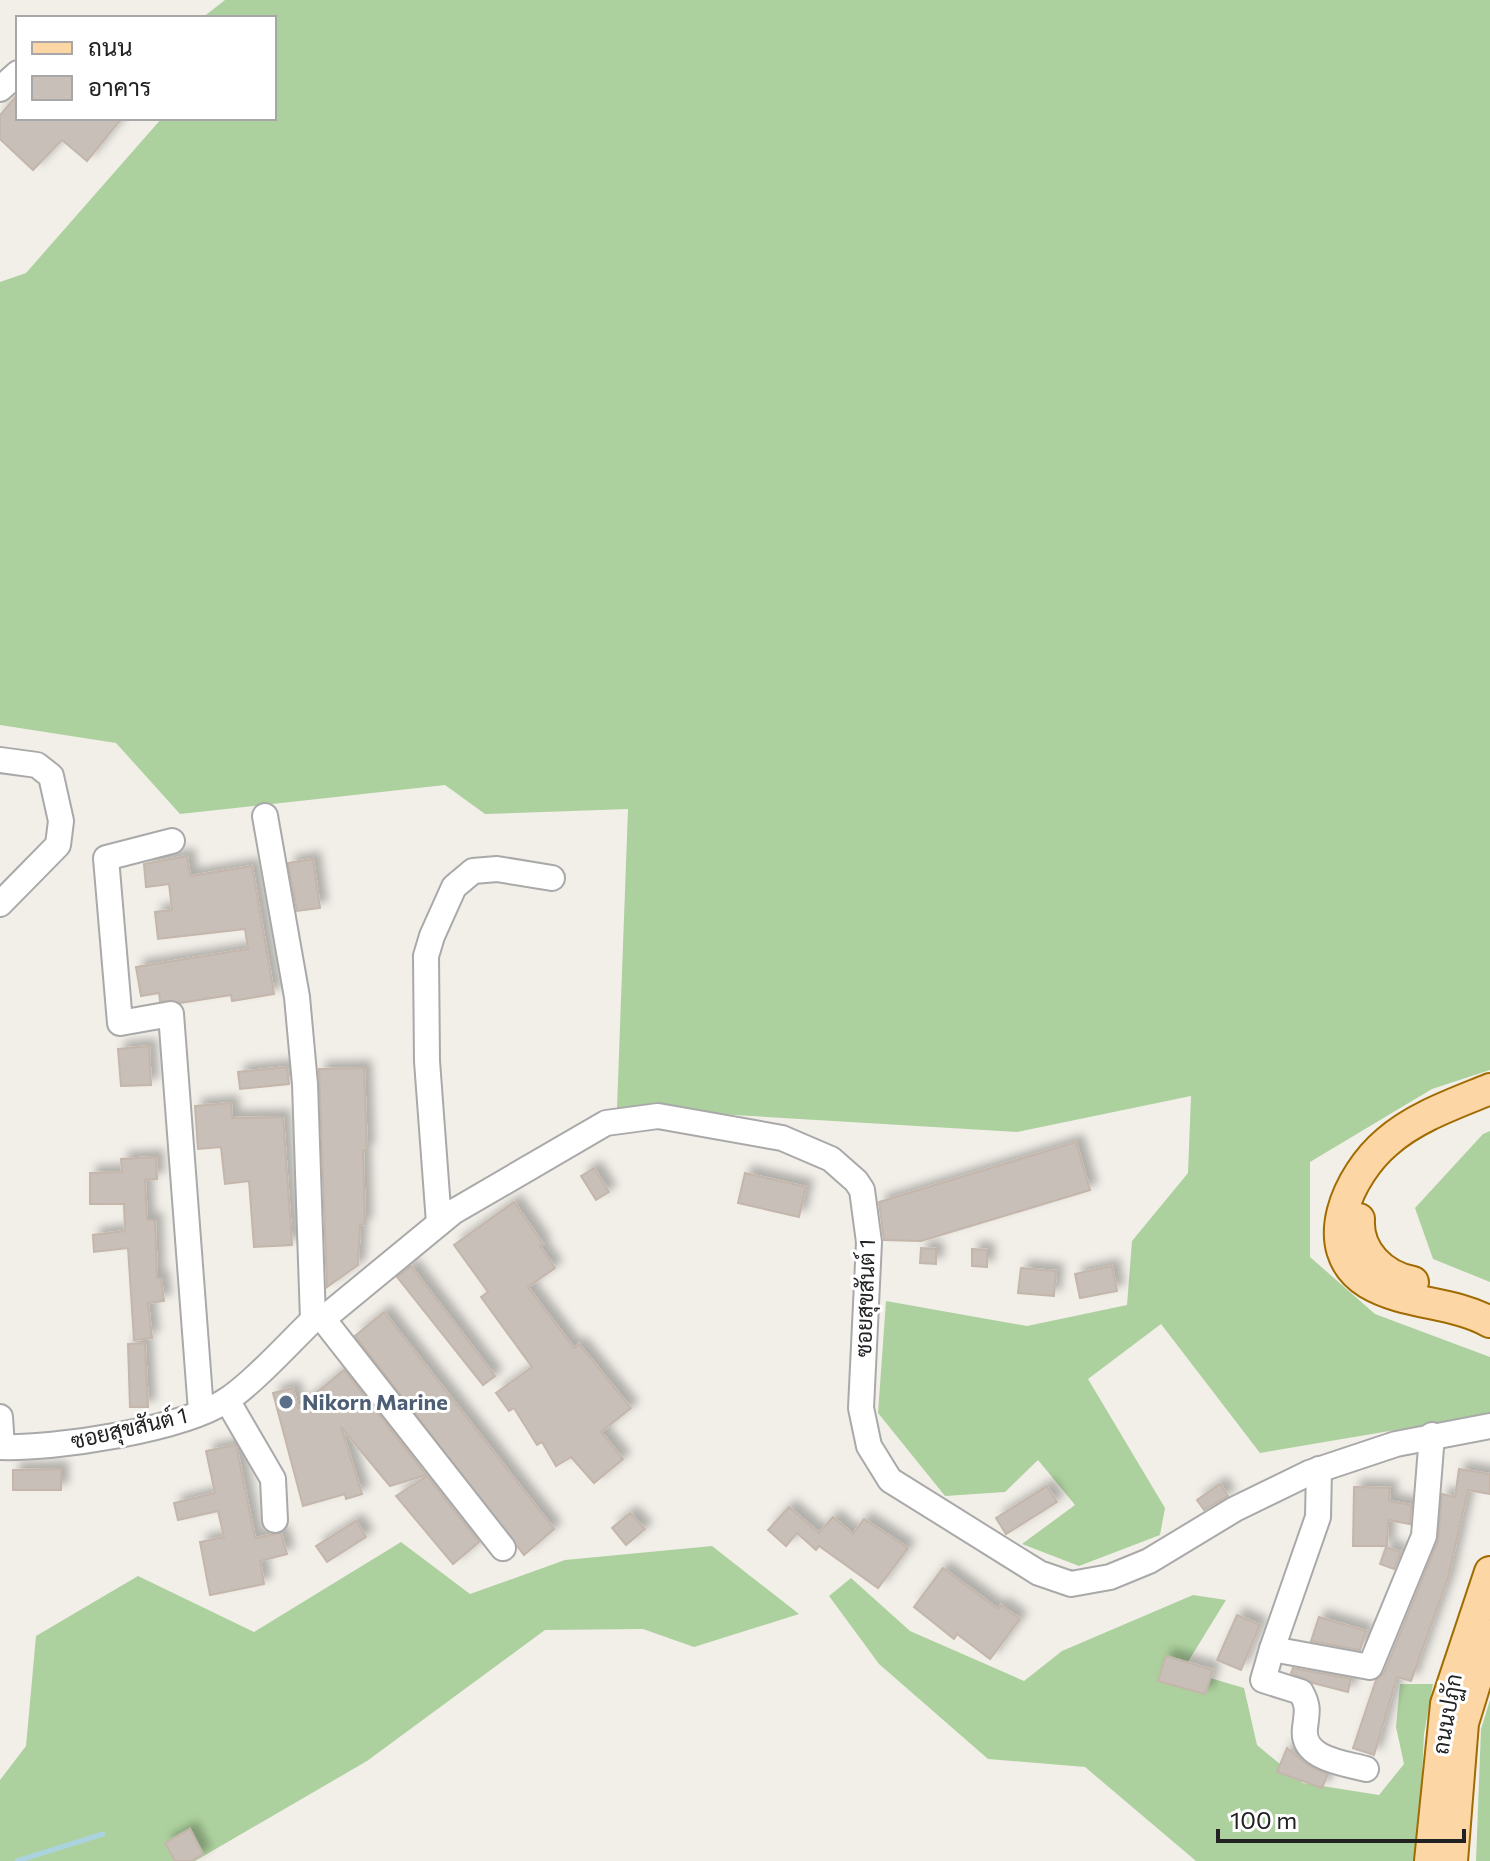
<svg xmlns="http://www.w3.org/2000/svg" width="1490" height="1861" font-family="Commissioner,Sarabun,sans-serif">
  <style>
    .forest { fill: #add19e }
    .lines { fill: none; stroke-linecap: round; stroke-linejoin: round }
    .stream { stroke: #aad3df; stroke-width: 5 }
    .building { fill: #c7bfb8; stroke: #c4b6ab; stroke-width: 2; filter: url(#shadow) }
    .minor-casing { stroke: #a9a9a9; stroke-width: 28 }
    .major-casing { stroke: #a06b00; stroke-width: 34 }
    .minor { stroke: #fff; stroke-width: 24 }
    .major { stroke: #fcd6a4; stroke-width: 30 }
    .service-dot { fill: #5c6f8a; stroke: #fff; stroke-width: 3 }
    .labels { text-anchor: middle; stroke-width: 6; stroke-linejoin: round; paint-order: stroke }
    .street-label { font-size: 22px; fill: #222; stroke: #fff }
    .service-label { font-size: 22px; font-weight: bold; fill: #4e5e75; stroke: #fff; text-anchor: start }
  </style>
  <defs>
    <filter id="shadow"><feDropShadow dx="7" dy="-7" stdDeviation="4" flood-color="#0004"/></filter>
  </defs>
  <rect width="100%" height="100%" fill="#f2efe9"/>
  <g class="forest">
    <polygon points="225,0 1490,0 1490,1070 1432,1089 1310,1162 1310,1257 1375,1314 1490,1357 1490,1414 1260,1453 1161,1324 1088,1379 1165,1508 1160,1535 1079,1566 1022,1544 1075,1505 1038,1460 1005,1492 945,1496 878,1413 886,1301 1027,1326 1127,1305 1132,1241 1188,1173 1191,1096 1017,1132 617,1108 628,809 485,814 445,785 180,814 116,743 0,725 0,282 26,273 162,118 274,118 274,18 202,18"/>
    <polygon points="1490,1131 1490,1282 1433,1259 1415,1208 1483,1134"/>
    <polygon points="401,1542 470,1594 565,1560 712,1546 799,1614 694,1647 643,1629 545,1630 367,1761 195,1861 0,1861 0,1780 26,1746 36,1636 138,1576 254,1632"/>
    <polygon points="851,1578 910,1631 1024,1681 1062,1651 1193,1595 1226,1600 1183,1670 1244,1688 1257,1745 1303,1783 1379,1795 1404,1764 1396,1727 1400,1684 1433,1684 1424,1734 1418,1861 1196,1861 1085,1767 988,1759 879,1664 829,1596"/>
    <polygon points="1490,1700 1490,1861 1476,1861 1481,1729"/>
  </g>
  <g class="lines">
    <polyline class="stream" points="17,1861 103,1834"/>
  </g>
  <g class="building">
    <polygon points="18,94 18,118 122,118 87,161 62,140 33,170 0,139 0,115"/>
    <polygon points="187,856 190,876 252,866 274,994 232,1001 231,995 180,1003 160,1001 159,993 141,996 136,967 248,949 245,929 158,939 155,912 172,910 169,884 146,887 144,864"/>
    <polygon points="313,859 320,908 297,911 288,863"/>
    <polygon points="149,1046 151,1085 121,1086 118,1049"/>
    <polygon points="287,1067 289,1084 240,1089 238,1072"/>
    <polygon points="364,1068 367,1150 363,1150 365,1224 360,1225 358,1265 327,1287 319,1069"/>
    <polygon points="231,1103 232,1118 283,1117 292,1245 254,1247 249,1181 225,1184 221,1147 198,1149 195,1106"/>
    <polygon points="1076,1142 1090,1190 921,1241 884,1240 879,1202"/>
    <polygon points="156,1157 157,1179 145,1180 147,1220 155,1220 157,1278 161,1278 164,1301 148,1303 152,1338 134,1340 128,1248 94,1252 93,1235 125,1231 124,1204 90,1204 90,1173 122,1172 121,1159"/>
    <polygon points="594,1168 609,1192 596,1200 581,1176"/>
    <polygon points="745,1173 806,1187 799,1217 738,1203"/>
    <polygon points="514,1202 543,1244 540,1246 555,1268 528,1287 574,1348 579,1344 631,1408 601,1432 623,1459 594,1483 571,1457 556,1466 542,1442 537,1445 514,1408 509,1411 496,1393 532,1367 481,1297 488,1292 454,1245"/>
    <polygon points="921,1248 936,1249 936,1264 920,1263"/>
    <polygon points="972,1249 987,1250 987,1267 972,1266"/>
    <polygon points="411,1266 495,1376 483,1385 397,1277"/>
    <polygon points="1112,1266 1117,1291 1080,1298 1075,1274"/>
    <polygon points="1021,1268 1056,1271 1054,1296 1018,1293"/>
    <polygon points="384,1312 554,1529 524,1555 355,1336"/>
    <polygon points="145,1343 148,1407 130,1407 128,1344"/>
    <polygon points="344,1370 426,1475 390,1486 341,1427 362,1494 346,1499 345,1494 303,1506 273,1393 293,1388 298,1408"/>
    <polygon points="236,1445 255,1538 281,1533 287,1554 260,1561 264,1584 210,1595 200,1542 224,1537 218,1511 178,1520 174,1503 215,1493 206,1451"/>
    <polygon points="61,1469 61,1490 13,1490 13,1470"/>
    <polygon points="1459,1469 1490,1474 1490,1494 1468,1490 1448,1578 1411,1681 1397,1677 1374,1755 1353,1748 1376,1680 1384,1673 1438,1541 1442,1494 1455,1497"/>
    <polygon points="427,1476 479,1542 453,1564 396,1496"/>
    <polygon points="1220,1484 1228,1496 1204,1510 1197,1500"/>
    <polygon points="1047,1486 1057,1502 1006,1534 996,1518"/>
    <polygon points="1354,1487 1390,1488 1389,1501 1411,1505 1410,1524 1388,1520 1387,1546 1353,1546"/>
    <polygon points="789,1507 819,1533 833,1517 853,1534 864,1519 908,1548 878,1588 819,1546 816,1550 797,1533 786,1546 768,1530"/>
    <polygon points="630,1513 645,1529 626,1545 612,1528"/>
    <polygon points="356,1521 366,1537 327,1562 316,1546"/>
    <polygon points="1386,1547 1401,1552 1394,1569 1380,1564"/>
    <polygon points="943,1568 998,1609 1001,1605 1020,1619 990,1659 957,1634 954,1639 914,1607"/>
    <polygon points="1237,1615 1260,1625 1241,1670 1217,1660"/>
    <polygon points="1319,1617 1366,1631 1360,1650 1311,1641"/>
    <polygon points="1166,1656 1213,1670 1205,1694 1158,1681"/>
    <polygon points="1293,1668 1351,1679 1348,1692 1313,1683 1291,1673"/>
    <polygon points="1287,1748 1309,1766 1328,1774 1322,1788 1277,1772"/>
    <polygon points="190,1829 203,1854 191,1861 175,1861 165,1843"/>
  </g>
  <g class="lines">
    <defs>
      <g id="minor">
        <polyline points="0,89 18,73"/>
        <polyline points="0,760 37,765 51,776 61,821 58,845 0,904"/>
        <polyline points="265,816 297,997 305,1084 313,1320"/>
        <polyline points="172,841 106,858 120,1023 171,1014 201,1411"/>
        <polyline points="439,1223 427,1061 426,956 432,936 454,887 473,871 497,869 552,878"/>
        <polyline points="323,1319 503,1548"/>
        <polyline points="227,1400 273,1479 275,1520"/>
        <polyline points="0,1417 2,1447"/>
        <path d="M0 1447C55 1449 181 1430 227 1400 254 1382 288 1344 313 1320L323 1319 453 1212 606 1123 658 1116 782 1138 831 1159 856 1181 862 1190 869 1242 861 1408 869 1446 890 1480 1039 1573 1071 1584 1110 1577 1149 1561 1235 1509 1309 1473 1396 1444 1490 1426"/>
        <polyline points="1319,1469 1318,1517 1272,1649 1370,1667 1424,1536 1432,1435"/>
        <path d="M1272 1649 1263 1680 1301 1692C1309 1707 1307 1711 1305 1728 1301 1759 1344 1763 1366 1769"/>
      </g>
      <g id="major">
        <path d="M1490 1089C1456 1103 1415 1117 1387 1142 1349 1174 1313 1249 1368 1283 1405 1305 1452 1301 1490 1322"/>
        <path d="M1359 1219C1357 1251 1382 1276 1413 1282"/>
        <polyline points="1430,1861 1446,1704 1490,1572"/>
        <polyline points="1452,1861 1463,1723 1490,1635"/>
      </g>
    </defs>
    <use href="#minor" class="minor-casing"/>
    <use href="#major" class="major-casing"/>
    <use href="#minor" class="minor"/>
    <use href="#major" class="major"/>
  </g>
  <circle class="service-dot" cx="286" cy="1402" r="8"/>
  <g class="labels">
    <g class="street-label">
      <text transform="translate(865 1298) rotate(-88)" y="8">ซอยสุขสันต์ 1</text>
      <text transform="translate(129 1428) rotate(-13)" y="8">ซอยสุขสันต์ 1</text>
      <text transform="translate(1447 1714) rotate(-80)" y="8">ถนนปฏัก</text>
    </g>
    <g class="service-label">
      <text x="302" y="1410">Nikorn Marine</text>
    </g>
  </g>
  <rect x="16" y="16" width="260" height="104" fill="#ffffff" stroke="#a7a7a7" stroke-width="2"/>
  <rect x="32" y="42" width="40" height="12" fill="#fcd6a4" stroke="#a7a7a7" stroke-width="2"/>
  <text x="88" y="56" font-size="24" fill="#222222">ถนน</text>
  <rect x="32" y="76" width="40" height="24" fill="#c7bfb8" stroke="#a7a7a7" stroke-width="2"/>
  <text x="88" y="96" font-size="24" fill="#222222">อาคาร</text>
  <path d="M1218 1829v12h246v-12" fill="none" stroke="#222222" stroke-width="4"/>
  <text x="1230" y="1829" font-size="24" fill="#222222" stroke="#ffffff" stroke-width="6" paint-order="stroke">100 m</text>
</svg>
